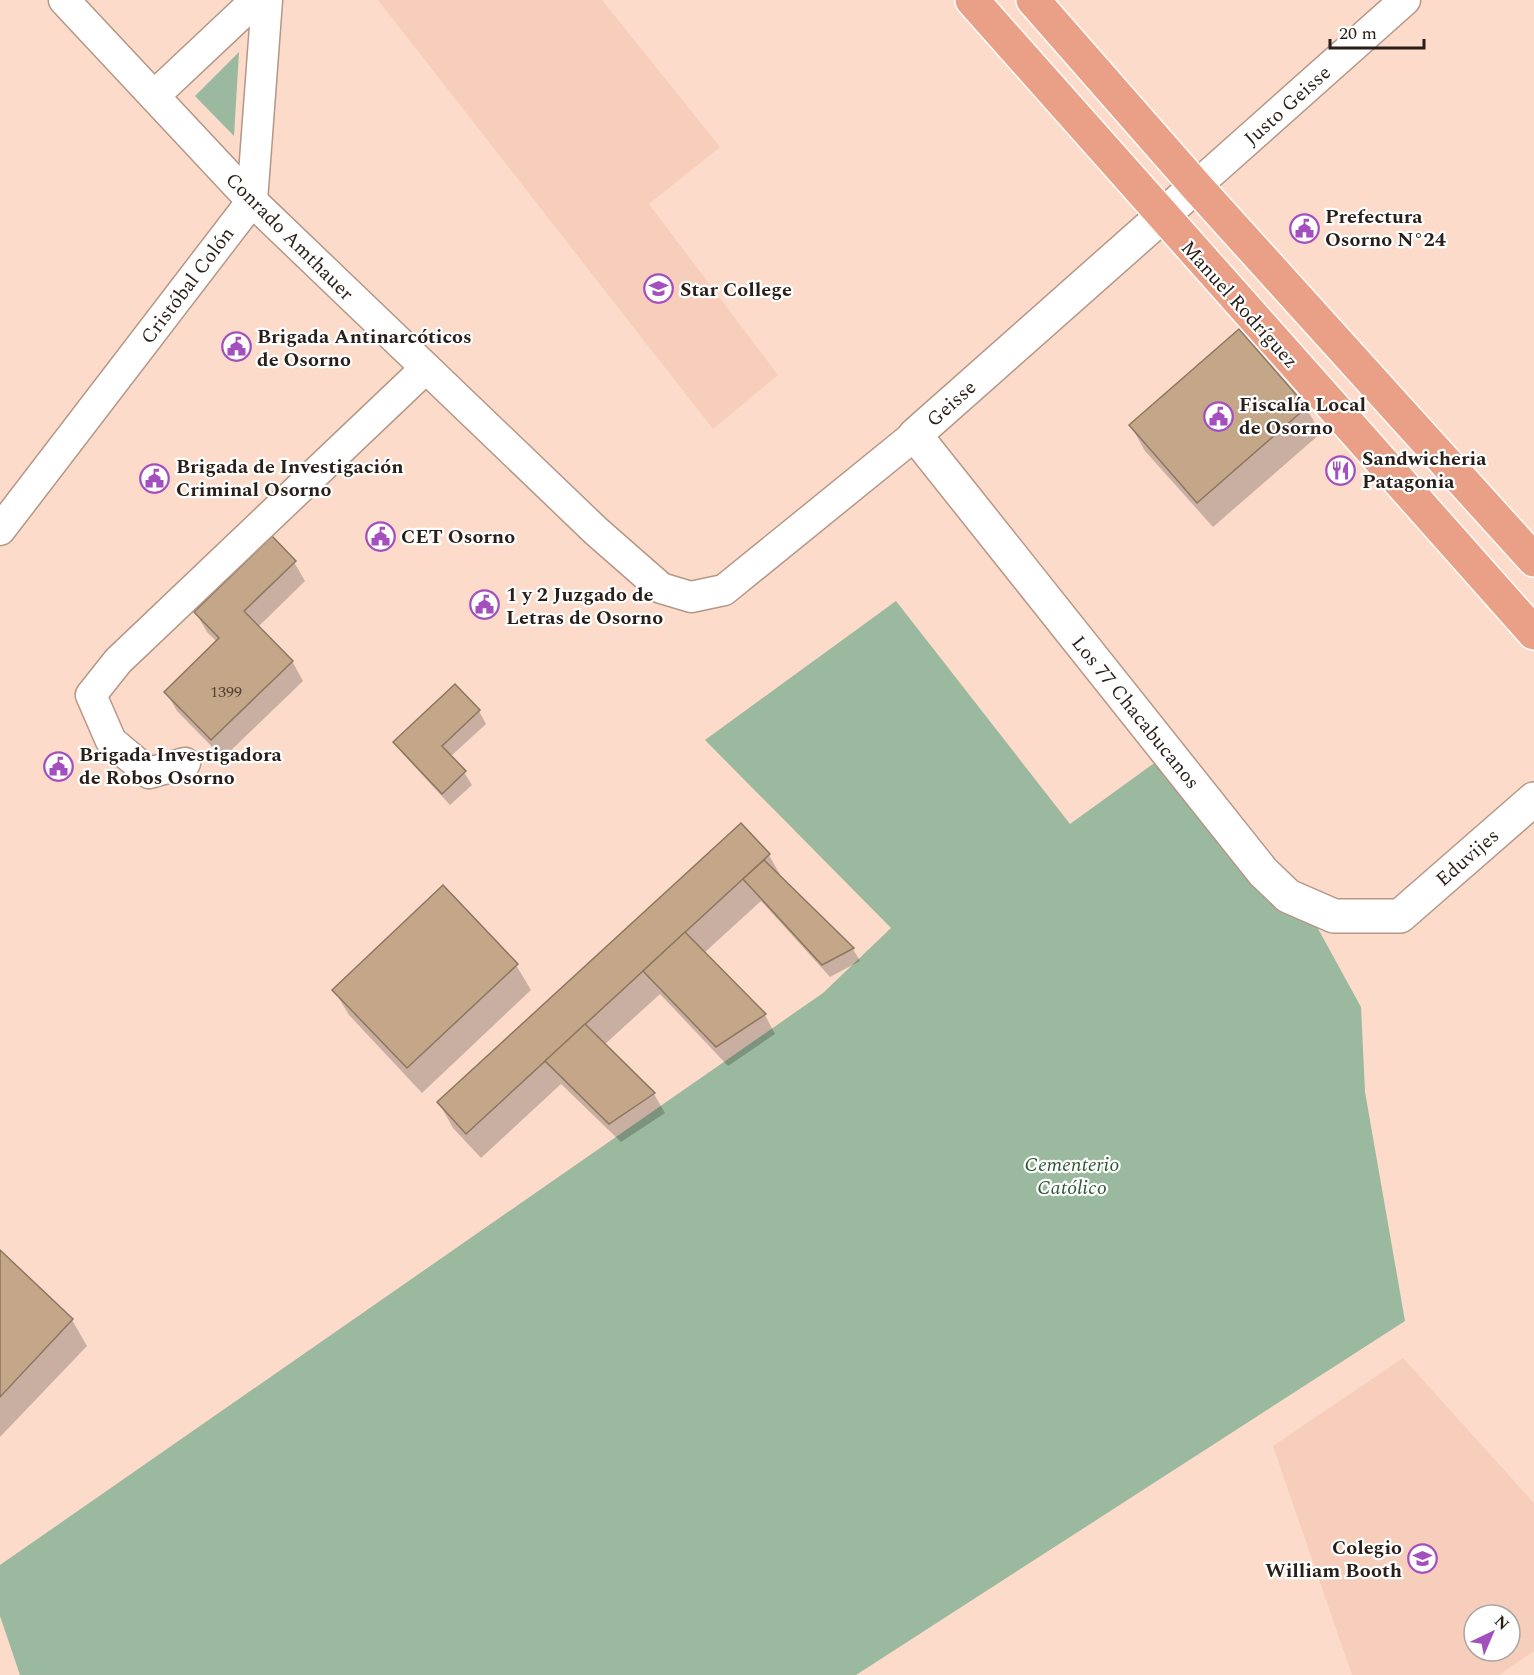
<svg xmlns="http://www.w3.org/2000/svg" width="1534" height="1675" font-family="Spectral,serif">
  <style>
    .built { fill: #f6cebb; fill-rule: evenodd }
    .green { fill: #9bb99e }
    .shadow { fill: #0003 }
    .building { fill: #c4a789; stroke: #8d7660; stroke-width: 1.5 }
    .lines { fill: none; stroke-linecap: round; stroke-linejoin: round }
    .minor-casing { stroke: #b59788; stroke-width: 33 }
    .tertiary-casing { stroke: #b59788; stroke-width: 36 }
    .primary-casing { stroke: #fff; stroke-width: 36 }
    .minor { stroke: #fff; stroke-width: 30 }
    .tertiary { stroke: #fff; stroke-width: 33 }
    .primary { stroke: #eaa086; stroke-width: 33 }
    .labels { text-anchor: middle; stroke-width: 4.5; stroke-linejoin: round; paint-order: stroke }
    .number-label { font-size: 16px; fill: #504034 }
    .street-label { font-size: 20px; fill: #291e18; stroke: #fff }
    .poi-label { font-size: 20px; font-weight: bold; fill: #291e18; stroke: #fff; text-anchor: start }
    .park-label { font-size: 20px; font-style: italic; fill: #2a5932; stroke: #fff }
  </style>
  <rect width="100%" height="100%" fill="#fcdbca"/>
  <g class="built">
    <polygon points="378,0 602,0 720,147 649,204 778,375 713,429"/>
    <path d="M1403 1358 1534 1503V1651L1499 1675H1352L1273 1446ZM1474 1615H1510V1651H1474Z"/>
  </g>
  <g class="green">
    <polygon points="239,52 234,136 195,96"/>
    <polygon points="896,601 1070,824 1164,756 1305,905 1361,1007 1365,1092 1405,1321 856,1675 20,1675 0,1616 0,1565 823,993 891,928 705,740"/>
  </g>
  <g class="shadow">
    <polygon points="1306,408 1321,433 1213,527 1145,451 1131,426"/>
    <polygon points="294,562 305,581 258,627 292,661 303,681 223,758 177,711 166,692 217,642 207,632 196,613"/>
    <polygon points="479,711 486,724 450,757 464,772 472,785 450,805 403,754 395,742"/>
    <polygon points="769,855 783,880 853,949 860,961 830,977 761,901 704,953 765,1015 775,1034 728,1066 660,994 604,1045 654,1094 665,1113 621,1142 561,1084 481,1158 453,1128 439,1103"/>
    <polygon points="516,965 531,990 422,1093 349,1015 334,990"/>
    <polygon points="0,1252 72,1320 87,1346 0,1437"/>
  </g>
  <g class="building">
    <polygon points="1239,329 1307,407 1197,503 1129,425"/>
    <polygon points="272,536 296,561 244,611 293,661 211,740 164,692 219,638 194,612"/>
    <polygon points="455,684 480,710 442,746 466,771 442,794 393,742"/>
    <polygon points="741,823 770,854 466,1134 437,1102"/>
    <polygon points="764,860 854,948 822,965 743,879"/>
    <polygon points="443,885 518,964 407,1068 332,990"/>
    <polygon points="685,932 766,1014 716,1047 643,971"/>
    <polygon points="585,1024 655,1093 609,1124 545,1061"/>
    <polygon points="0,1250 73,1319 0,1397"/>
  </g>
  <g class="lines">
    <defs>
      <g id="minor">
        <polyline points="64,0 252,201 596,531 661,588 691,597 724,590 915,435"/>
        <polyline points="154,96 256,0"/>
        <polyline points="1196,186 1405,0"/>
        <polyline points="0,530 252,201 267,0"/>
        <polyline points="185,763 149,773 111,741 91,695 118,661 426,368"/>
      </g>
      <polyline id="tertiary" points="1196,186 915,435 1263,872 1288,896 1334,916 1400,916 1534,799"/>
      <g id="primary">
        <polyline points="972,0 1534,633"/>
        <polyline points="1033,0 1196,186 1534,560"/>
      </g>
    </defs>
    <use href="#minor" class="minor-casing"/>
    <use href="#tertiary" class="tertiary-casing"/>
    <use href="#primary" class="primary-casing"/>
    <use href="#minor" class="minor"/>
    <use href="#tertiary" class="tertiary"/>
    <use href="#primary" class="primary"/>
  </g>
  <defs>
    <symbol id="civic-ring" viewBox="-11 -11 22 22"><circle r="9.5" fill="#fff" stroke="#a34fbe" stroke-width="1.5"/><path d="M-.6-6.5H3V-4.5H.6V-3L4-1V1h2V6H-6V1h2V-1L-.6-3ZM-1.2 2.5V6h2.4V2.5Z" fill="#a34fbe"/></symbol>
    <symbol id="school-ring" viewBox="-11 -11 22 22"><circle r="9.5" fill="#fff" stroke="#a34fbe" stroke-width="1.5"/><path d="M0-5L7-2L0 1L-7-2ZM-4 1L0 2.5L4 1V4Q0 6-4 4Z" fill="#a34fbe"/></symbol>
    <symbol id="restaurant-ring" viewBox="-11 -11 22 22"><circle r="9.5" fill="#fff" stroke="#a34fbe" stroke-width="1.5"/><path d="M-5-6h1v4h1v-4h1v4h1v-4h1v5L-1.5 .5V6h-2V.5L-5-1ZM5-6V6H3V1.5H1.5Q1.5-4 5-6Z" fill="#a34fbe"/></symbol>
  </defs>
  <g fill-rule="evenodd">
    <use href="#civic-ring" x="1288" y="212" width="33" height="33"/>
    <use href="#school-ring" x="642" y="272" width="33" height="33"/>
    <use href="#civic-ring" x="220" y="330" width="33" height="33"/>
    <use href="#civic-ring" x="1202" y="400" width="33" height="33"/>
    <use href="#restaurant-ring" x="1324" y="454" width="33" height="33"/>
    <use href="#civic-ring" x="138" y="462" width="33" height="33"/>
    <use href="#civic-ring" x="364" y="520" width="33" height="33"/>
    <use href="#civic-ring" x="468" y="588" width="33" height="33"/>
    <use href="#civic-ring" x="42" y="750" width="33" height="33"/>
    <use href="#school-ring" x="1406" y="1542" width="33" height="33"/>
  </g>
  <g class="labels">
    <g class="number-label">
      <text x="226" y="697">1399</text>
    </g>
    <g class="street-label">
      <text transform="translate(1287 105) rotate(-42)" y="7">Justo Geisse</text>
      <text transform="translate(290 236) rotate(45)" y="7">Conrado Amthauer</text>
      <text transform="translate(187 285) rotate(-53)" y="7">Cristóbal Colón</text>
      <text transform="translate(1240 304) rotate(48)" y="7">Manuel Rodríguez</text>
      <text transform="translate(951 403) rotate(-42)" y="7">Geisse</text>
      <text transform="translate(1136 712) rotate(51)" y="7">Los 77 Chacabucanos</text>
      <text transform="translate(1467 857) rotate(-41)" y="7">Eduvijes</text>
    </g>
    <g class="poi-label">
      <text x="1325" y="223">Prefectura<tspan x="1325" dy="23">Osorno N°24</tspan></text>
      <text x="680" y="296">Star College</text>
      <text x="257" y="343">Brigada Antinarcóticos<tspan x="257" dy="23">de Osorno</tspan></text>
      <text x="1239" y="411">Fiscalía Local<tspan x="1239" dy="23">de Osorno</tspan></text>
      <text x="1362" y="465">Sandwicheria<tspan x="1362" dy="23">Patagonia</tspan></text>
      <text x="176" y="473">Brigada de Investigación<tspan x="176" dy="23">Criminal Osorno</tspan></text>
      <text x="401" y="543">CET Osorno</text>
      <text x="506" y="601">1 y 2 Juzgado de<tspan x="506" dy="23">Letras de Osorno</tspan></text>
      <text x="79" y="761">Brigada Investigadora<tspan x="79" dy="23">de Robos Osorno</tspan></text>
      <text x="1402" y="1554" text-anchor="end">Colegio<tspan x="1402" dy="23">William Booth</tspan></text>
    </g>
    <g class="park-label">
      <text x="1072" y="1171">Cementerio<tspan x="1072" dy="23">Católico</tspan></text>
    </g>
  </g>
  <g transform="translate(1492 1633) rotate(44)"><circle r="28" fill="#ffffff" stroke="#a9a5a3" stroke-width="1.5"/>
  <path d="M0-4.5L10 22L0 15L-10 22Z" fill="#a34fbe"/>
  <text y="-9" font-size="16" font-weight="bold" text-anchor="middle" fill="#291e18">N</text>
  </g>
  <path d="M1330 39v9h94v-9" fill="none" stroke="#291e18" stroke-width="3"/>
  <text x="1339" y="39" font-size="18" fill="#291e18" stroke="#ffffff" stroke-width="4.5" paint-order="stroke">20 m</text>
</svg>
